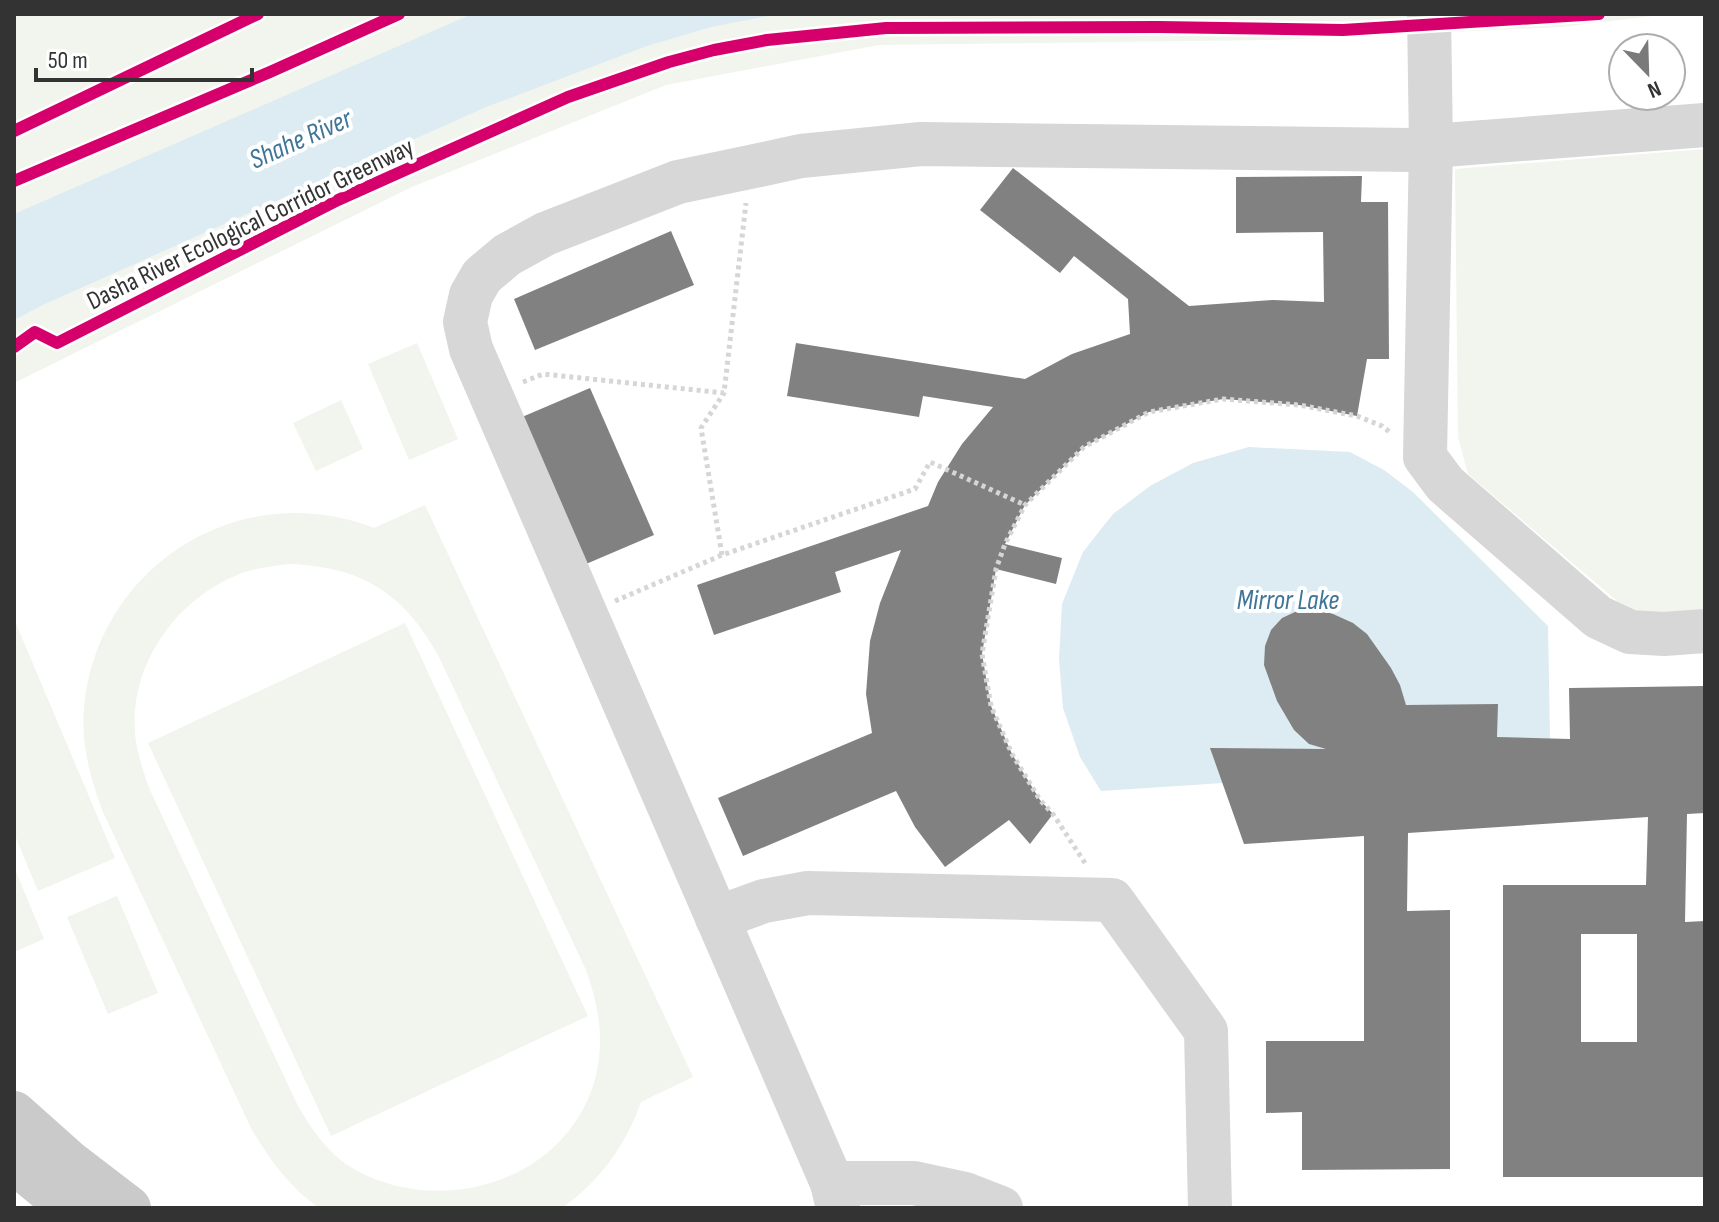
<svg xmlns="http://www.w3.org/2000/svg" width="1719" height="1222" font-family="'Sofia Sans Condensed',sans-serif">
  <style>
    .green { fill: #f1f5ed; fill-rule: evenodd }
    .water { fill: #ddebf3 }
    .building { fill: #818181; fill-rule: evenodd }
    .lines { fill: none; stroke-linecap: round; stroke-linejoin: round }
    .path { stroke: #d6d6d6; stroke-width: 5; stroke-dasharray: 4 4; stroke-linecap: butt }
    .minor { stroke: #d7d7d7; stroke-width: 44 }
    .major { stroke: #cacaca; stroke-width: 44 }
    .cycleway-casing { stroke: #fff; stroke-width: 17 }
    .cycleway { stroke: #d6006c; stroke-width: 12 }
    .labels { text-anchor: middle; stroke-width: 8; stroke-linejoin: round; paint-order: stroke }
    .street-label { font-size: 26px; fill: #333; stroke: #fff }
    .water-label { font-size: 28px; font-style: italic; fill: #3f7597; stroke: #fff }
  </style>
  <rect width="100%" height="100%" fill="#fff"/>
  <g class="green">
    <polygon points="14,14 1669,14 1561,27 1276,40 879,45 666,85 412,187 14,383"/>
    <polygon points="1705,149 1705,609 1664,613 1630,612 1468,474 1458,437 1455,169"/>
    <polygon points="417,343 458,439 409,460 368,364"/>
    <polygon points="341,400 363,449 316,471 293,423"/>
    <path d="M425 505 693 1077 641 1102C626 1145 599 1182 562 1208H319C289 1187 269 1159 251 1128L102 810C90 777 81 744 84 708 97 566 240 476 374 528ZM291 564C362 567 403 593 438 655L586 970C598 1003 604 1036 597 1071 573 1182 437 1222 347 1165 325 1149 310 1127 297 1104L150 790C144 774 139 759 136 742 126 671 172 602 237 575 254 568 272 566 291 564Z"/>
    <polygon points="14,619 115,858 38,891 14,833"/>
    <polygon points="405,623 588,1016 331,1136 148,743"/>
    <polygon points="14,867 44,939 14,952"/>
    <polygon points="117,896 158,993 108,1014 67,917"/>
  </g>
  <g class="water">
    <polygon points="472,14 779,14 711,27 647,46 484,108 45,304 14,320 14,214"/>
    <polygon points="1249,447 1350,452 1384,470 1413,492 1548,626 1550,739 1223,783 1101,791 1080,757 1063,708 1059,659 1062,604 1083,552 1113,514 1150,486 1193,463"/>
  </g>
  <g class="building">
    <polygon points="1013,168 1189,306 1273,300 1324,302 1323,232 1236,233 1236,177 1362,176 1361,202 1388,202 1389,359 1367,359 1357,416 1299,405 1223,399 1149,412 1084,447 1025,505 1005,544 1062,558 1056,584 996,569 982,654 991,706 1012,754 1040,800 1053,814 1030,844 1009,820 945,867 915,827 896,791 743,856 718,798 872,733 866,694 870,641 880,603 901,550 835,572 841,592 714,635 697,585 928,506 938,482 962,444 993,407 923,396 919,417 787,396 796,343 1025,379 1072,354 1130,334 1128,299 1074,256 1060,273 980,210"/>
    <polygon points="671,231 694,285 535,350 514,299"/>
    <polygon points="590,388 654,535 586,564 522,417"/>
    <path d="M1313 608 1333 614 1353 623 1367 634 1391 668 1400 685 1406 705 1498 704 1497 737 1570 739 1569 688 1705 686V813L1687 814 1685 922 1705 921V1177H1503V885H1646L1648 817 1408 833 1407 911 1450 910V1169L1302 1170V1112L1266 1113V1041H1364V836L1244 844 1210 748 1326 749 1309 744 1294 730 1277 701 1264 665 1265 646 1271 630 1282 618 1295 612ZM1581 934H1637V1042H1581Z"/>
  </g>
  <g class="lines">
    <g class="path">
      <polyline points="523,382 543,374 724,393 746,203"/>
      <polyline points="722,555 701,428 724,393"/>
      <polyline points="615,601 722,555 915,489 930,462 1025,505"/>
      <polyline points="1085,863 1053,814 1040,800 1012,754 991,706 982,654 996,569 1005,544 1025,505 1084,447 1149,412 1223,399 1299,405 1357,416 1382,426 1391,433"/>
    </g>
    <g class="minor">
      <polyline points="1429,14 1431,146 1425,457 1445,484 1598,617 1630,632 1664,634 1705,631"/>
      <polyline points="717,918 764,901 808,893 1112,900 1206,1031 1210,1208"/>
      <polyline points="832,1183 914,1183 965,1194 1001,1208"/>
      <polyline points="838,1208 832,1183 471,349 465,322 471,295 482,276 507,255 545,234 678,182 750,167 801,156 921,144 1414,150 1431,146 1705,125"/>
    </g>
    <g class="major">
      <polyline points="14,1113 69,1162 129,1208"/>
      <polyline points="14,1162 70,1208"/>
    </g>
    <defs>
      <g id="cycleway">
        <polyline points="14,131 258,14"/>
        <polyline points="14,181 270,72 399,14"/>
        <polyline points="14,347 35,332 57,343 338,200 568,97 669,62 714,50 767,40 886,28 1158,27 1343,30 1599,14"/>
      </g>
    </defs>
    <use href="#cycleway" class="cycleway-casing"/>
    <use href="#cycleway" class="cycleway"/>
  </g>
  <g class="labels">
    <g class="street-label">
      <text transform="translate(250 223) rotate(-26)" y="9">Dasha River Ecological Corridor Greenway</text>
    </g>
    <g class="water-label">
      <text transform="translate(300 138) rotate(-24)" y="10">Shahe River</text>
      <text x="1288" y="609">Mirror Lake</text>
    </g>
  </g>
  <rect width="1719" height="1222" fill="none" stroke="#333333" stroke-width="32"/>
  <g transform="translate(1647 72) rotate(157)"><circle r="38" fill="#ffffff" stroke="#adadad" stroke-width="2"/>
  <path d="M0-6L14 30L0 20L-14 30Z" fill="#7a7a7a"/>
  <text y="-12" font-size="22" font-weight="bold" text-anchor="middle" fill="#333333">N</text>
  </g>
  <path d="M36 68v12h216v-12" fill="none" stroke="#333333" stroke-width="4"/>
  <text x="48" y="68" font-size="24" fill="#333333" stroke="#ffffff" stroke-width="6" paint-order="stroke">50 m</text>
</svg>
